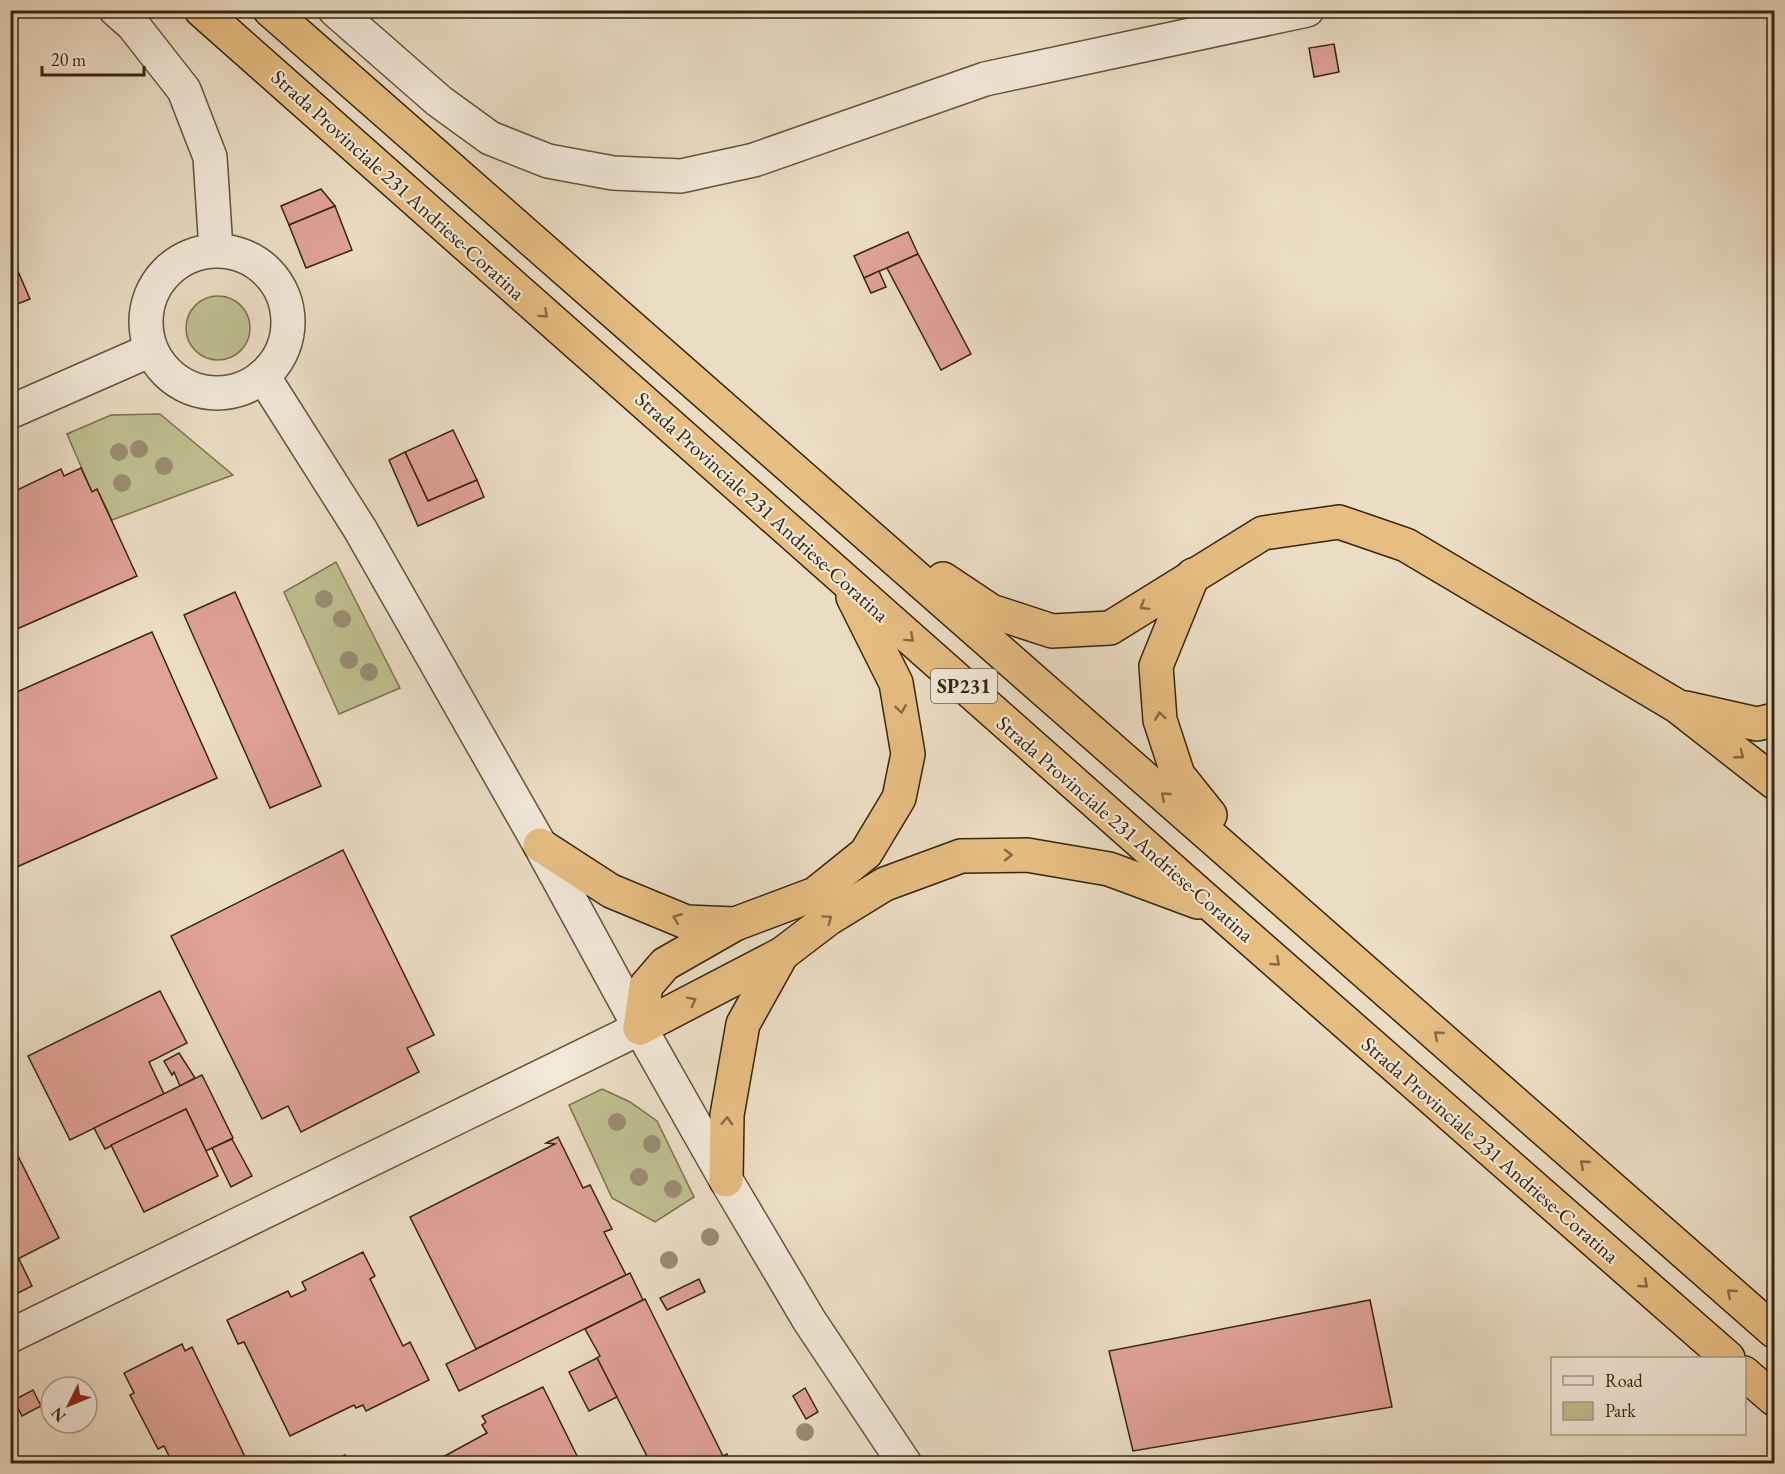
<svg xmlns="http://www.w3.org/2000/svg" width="1785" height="1474" font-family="'EB Garamond',serif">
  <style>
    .green { fill: #bfbf8f; stroke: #7a724e; stroke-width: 1.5 }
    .building { fill: #dfa296; stroke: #36250d; stroke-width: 1.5 }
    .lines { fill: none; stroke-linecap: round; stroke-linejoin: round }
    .minor-casing { stroke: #63533b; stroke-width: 36 }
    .tertiary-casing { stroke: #63533b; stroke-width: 36 }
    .trunk-casing { stroke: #36250d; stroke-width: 36 }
    .minor { stroke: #f2e9d9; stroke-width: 33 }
    .tertiary { stroke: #f2e9d9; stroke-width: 33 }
    .trunk { stroke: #e6be82; stroke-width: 33 }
    .tree { fill: #9a8d72 }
    .oneway { stroke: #856a42 }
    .labels { text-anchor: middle; stroke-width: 4.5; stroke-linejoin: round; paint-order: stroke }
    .shield { fill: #f2e9d9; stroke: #6e604a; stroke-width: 1.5 }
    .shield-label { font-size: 20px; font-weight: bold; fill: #36250d }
    .street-label { font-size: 21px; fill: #36250d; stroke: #f2e9d9 }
  </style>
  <rect width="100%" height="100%" fill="#ebddc4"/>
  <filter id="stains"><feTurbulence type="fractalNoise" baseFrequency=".00333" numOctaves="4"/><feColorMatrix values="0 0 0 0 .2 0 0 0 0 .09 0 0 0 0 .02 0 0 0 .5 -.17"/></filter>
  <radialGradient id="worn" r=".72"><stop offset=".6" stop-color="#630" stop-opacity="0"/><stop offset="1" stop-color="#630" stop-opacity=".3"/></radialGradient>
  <g class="green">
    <circle cx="218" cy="328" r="32"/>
    <polygon points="160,414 233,475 112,520 97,489 92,492 67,434 111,415"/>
    <polygon points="336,562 400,688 339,714 284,592"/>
    <polygon points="602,1089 630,1102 657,1121 694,1197 655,1222 612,1198 569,1105"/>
  </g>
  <g class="building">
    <polygon points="1334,44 1339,72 1314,77 1309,48"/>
    <polygon points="321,189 335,206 289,225 281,206"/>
    <polygon points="335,206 352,250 306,268 289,225"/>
    <polygon points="908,232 918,254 864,278 854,256"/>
    <polygon points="10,253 30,299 10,307"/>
    <polygon points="918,254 971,354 941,370 887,268"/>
    <polygon points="879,271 886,287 871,293 864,278"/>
    <polygon points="453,430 477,480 428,501 405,452"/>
    <polygon points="405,452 428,501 477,480 484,497 418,526 389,460"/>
    <polygon points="81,468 92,492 97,489 137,576 10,632 10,500 18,497 15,491 61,469 64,476"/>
    <polygon points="235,592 321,786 270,808 184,615"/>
    <polygon points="152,632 217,778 10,870 10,695"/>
    <polygon points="343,850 434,1035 407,1048 419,1072 301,1132 288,1106 262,1119 171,936"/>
    <polygon points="160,991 187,1043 149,1062 164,1094 70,1140 28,1056"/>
    <polygon points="179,1053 195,1078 180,1086 174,1072 172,1075 164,1061"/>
    <polygon points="202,1075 233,1138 206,1151 186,1109 105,1149 94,1128"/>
    <polygon points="186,1109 218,1176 144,1212 111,1145"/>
    <polygon points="558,1137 583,1188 590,1185 612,1229 604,1232 626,1275 476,1349 410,1217 555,1144 546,1143"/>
    <polygon points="232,1139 252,1176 231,1187 212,1148"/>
    <polygon points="10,1140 59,1238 10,1263"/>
    <polygon points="363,1252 375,1276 370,1279 403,1346 410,1342 429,1380 366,1411 363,1405 356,1408 354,1405 290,1436 244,1342 238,1344 227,1320 288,1291 291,1297 306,1290 302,1282"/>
    <polygon points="19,1259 32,1286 10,1297 10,1263"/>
    <polygon points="630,1273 643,1300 459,1391 446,1364"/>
    <polygon points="699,1279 705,1292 667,1310 660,1298"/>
    <polygon points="645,1299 723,1456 727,1454 731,1464 651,1464 597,1358 600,1356 585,1329"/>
    <polygon points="1370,1300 1392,1407 1133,1451 1109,1351"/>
    <polygon points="182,1344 185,1351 192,1347 248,1463 170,1464 172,1462 164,1446 158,1449 130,1395 134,1393 124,1373"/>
    <polygon points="597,1358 617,1397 589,1411 569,1372"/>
    <polygon points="543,1387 581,1464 430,1464 487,1433 482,1425 486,1422 482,1416"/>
    <polygon points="805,1388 818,1412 806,1419 793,1396"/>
    <polygon points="33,1390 41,1406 22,1416 14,1400"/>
    <polygon points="345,1455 349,1464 326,1464"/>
    <polygon points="108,1458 111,1464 97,1464"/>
  </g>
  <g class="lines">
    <defs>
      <g id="minor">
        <polyline points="10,412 151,350"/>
        <polyline points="10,1336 640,1028"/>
      </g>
      <g id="tertiary">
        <polyline points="116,10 133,25 184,90 210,157 216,250"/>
        <polyline points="335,10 439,101 490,138 548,161 613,173 681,176 754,160 985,79 1307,10"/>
        <circle cx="217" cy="322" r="71"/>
        <polyline points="263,376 360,529 540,845 640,1028 726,1180 809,1320 905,1464"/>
      </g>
      <g id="trunk">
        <polyline points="201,10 1215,908 1728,1358"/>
        <polyline points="270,10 1774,1331"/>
        <polyline points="1193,575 1156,666 1160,720 1178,775 1210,815"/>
        <polyline points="943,579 991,611 1052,631 1110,628 1263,533 1339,522 1406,545 1677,706 1774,782"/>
        <polyline points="1686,708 1757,724 1774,720"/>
        <polyline points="540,845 611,891 686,922 735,924"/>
        <polyline points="640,1028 782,954 828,919 885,884 961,856 1027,855 1109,869 1198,902"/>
        <polyline points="640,1028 646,986 665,964 735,924 815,894 866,853 899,798 908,754 896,683 853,597"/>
        <polyline points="726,1180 727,1115 743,1024 782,954"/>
        <polyline points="1744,1373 1774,1399"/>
      </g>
    </defs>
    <use href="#minor" class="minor-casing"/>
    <use href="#tertiary" class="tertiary-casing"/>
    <use href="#trunk" class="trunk-casing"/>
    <use href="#minor" class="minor"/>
    <use href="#tertiary" class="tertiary"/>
    <use href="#trunk" class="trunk"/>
  </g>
  <g class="tree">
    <circle cx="139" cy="449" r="9"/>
    <circle cx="119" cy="452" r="9"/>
    <circle cx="164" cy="466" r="9"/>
    <circle cx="122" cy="483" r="9"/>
    <circle cx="324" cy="599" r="9"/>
    <circle cx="342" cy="619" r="9"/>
    <circle cx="349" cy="660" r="9"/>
    <circle cx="369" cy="672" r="9"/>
    <circle cx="617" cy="1122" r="9"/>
    <circle cx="652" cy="1144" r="9"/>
    <circle cx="639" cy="1177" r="9"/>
    <circle cx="673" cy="1189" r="9"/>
    <circle cx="710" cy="1237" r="9"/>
    <circle cx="669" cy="1260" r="9"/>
    <circle cx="805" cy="1432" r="9"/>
  </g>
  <defs><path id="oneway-chevron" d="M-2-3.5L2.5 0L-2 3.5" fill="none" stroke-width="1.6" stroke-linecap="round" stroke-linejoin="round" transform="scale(1.5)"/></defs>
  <g class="oneway">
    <use href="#oneway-chevron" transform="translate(544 314) rotate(42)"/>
    <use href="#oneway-chevron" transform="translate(1144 606) rotate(148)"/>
    <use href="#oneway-chevron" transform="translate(910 638) rotate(42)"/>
    <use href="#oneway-chevron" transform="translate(901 709) rotate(81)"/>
    <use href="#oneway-chevron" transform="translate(1160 716) rotate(-98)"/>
    <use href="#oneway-chevron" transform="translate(1740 755) rotate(38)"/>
    <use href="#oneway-chevron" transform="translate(1165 796) rotate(-139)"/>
    <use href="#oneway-chevron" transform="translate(1008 855) rotate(-1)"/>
    <use href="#oneway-chevron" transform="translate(677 918) rotate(-158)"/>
    <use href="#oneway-chevron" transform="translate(828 919) rotate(-35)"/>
    <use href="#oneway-chevron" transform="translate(1276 962) rotate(41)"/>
    <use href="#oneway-chevron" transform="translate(692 1001) rotate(-27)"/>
    <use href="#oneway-chevron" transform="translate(1438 1035) rotate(-139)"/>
    <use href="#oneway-chevron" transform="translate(727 1121) rotate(-87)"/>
    <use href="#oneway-chevron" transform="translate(1584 1164) rotate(-139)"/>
    <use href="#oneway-chevron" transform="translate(1644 1284) rotate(41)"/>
    <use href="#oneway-chevron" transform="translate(1731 1293) rotate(-139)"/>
  </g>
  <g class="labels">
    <rect class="shield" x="931" y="669" width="66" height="34" rx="4.5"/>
    <g class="shield-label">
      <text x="964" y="693">SP231</text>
    </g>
    <g class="street-label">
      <text transform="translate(398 185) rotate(42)" y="7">Strada Provinciale 231 Andriese-Coratina</text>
      <text transform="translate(762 507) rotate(42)" y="7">Strada Provinciale 231 Andriese-Coratina</text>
      <text transform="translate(1125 829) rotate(41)" y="7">Strada Provinciale 231 Andriese-Coratina</text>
      <text transform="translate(1490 1150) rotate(41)" y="7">Strada Provinciale 231 Andriese-Coratina</text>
    </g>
  </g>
  <rect width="1785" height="1474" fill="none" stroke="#ebddc4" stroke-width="36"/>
  <rect x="12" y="12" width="1761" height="1450" fill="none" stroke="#36250d" stroke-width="3"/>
  <rect x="18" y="18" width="1749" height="1438" fill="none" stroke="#36250d" stroke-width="1.5"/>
  <rect x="1551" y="1357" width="195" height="78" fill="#f2e9d9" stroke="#a79b87" stroke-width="1.5"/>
  <rect x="1563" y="1376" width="30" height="9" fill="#f2e9d9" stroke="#a79b87" stroke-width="1.5"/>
  <text x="1605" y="1387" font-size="18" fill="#36250d">Road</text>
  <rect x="1563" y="1402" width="30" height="18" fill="#bfbf8f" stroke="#a79b87" stroke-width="1.5"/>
  <text x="1605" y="1417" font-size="18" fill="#36250d">Park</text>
  <g transform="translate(69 1405) rotate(227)"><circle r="28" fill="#f2e9d9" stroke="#a79b87" stroke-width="1.5"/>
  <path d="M0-4.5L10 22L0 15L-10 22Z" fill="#8f2418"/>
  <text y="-9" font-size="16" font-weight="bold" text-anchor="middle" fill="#36250d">N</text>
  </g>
  <path d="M42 66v9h102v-9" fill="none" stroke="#36250d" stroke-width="3"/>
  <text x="51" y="66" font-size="18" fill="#36250d" stroke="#f2e9d9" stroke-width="4.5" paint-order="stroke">20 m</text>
  <rect width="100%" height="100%" filter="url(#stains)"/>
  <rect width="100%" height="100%" fill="url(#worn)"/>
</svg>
